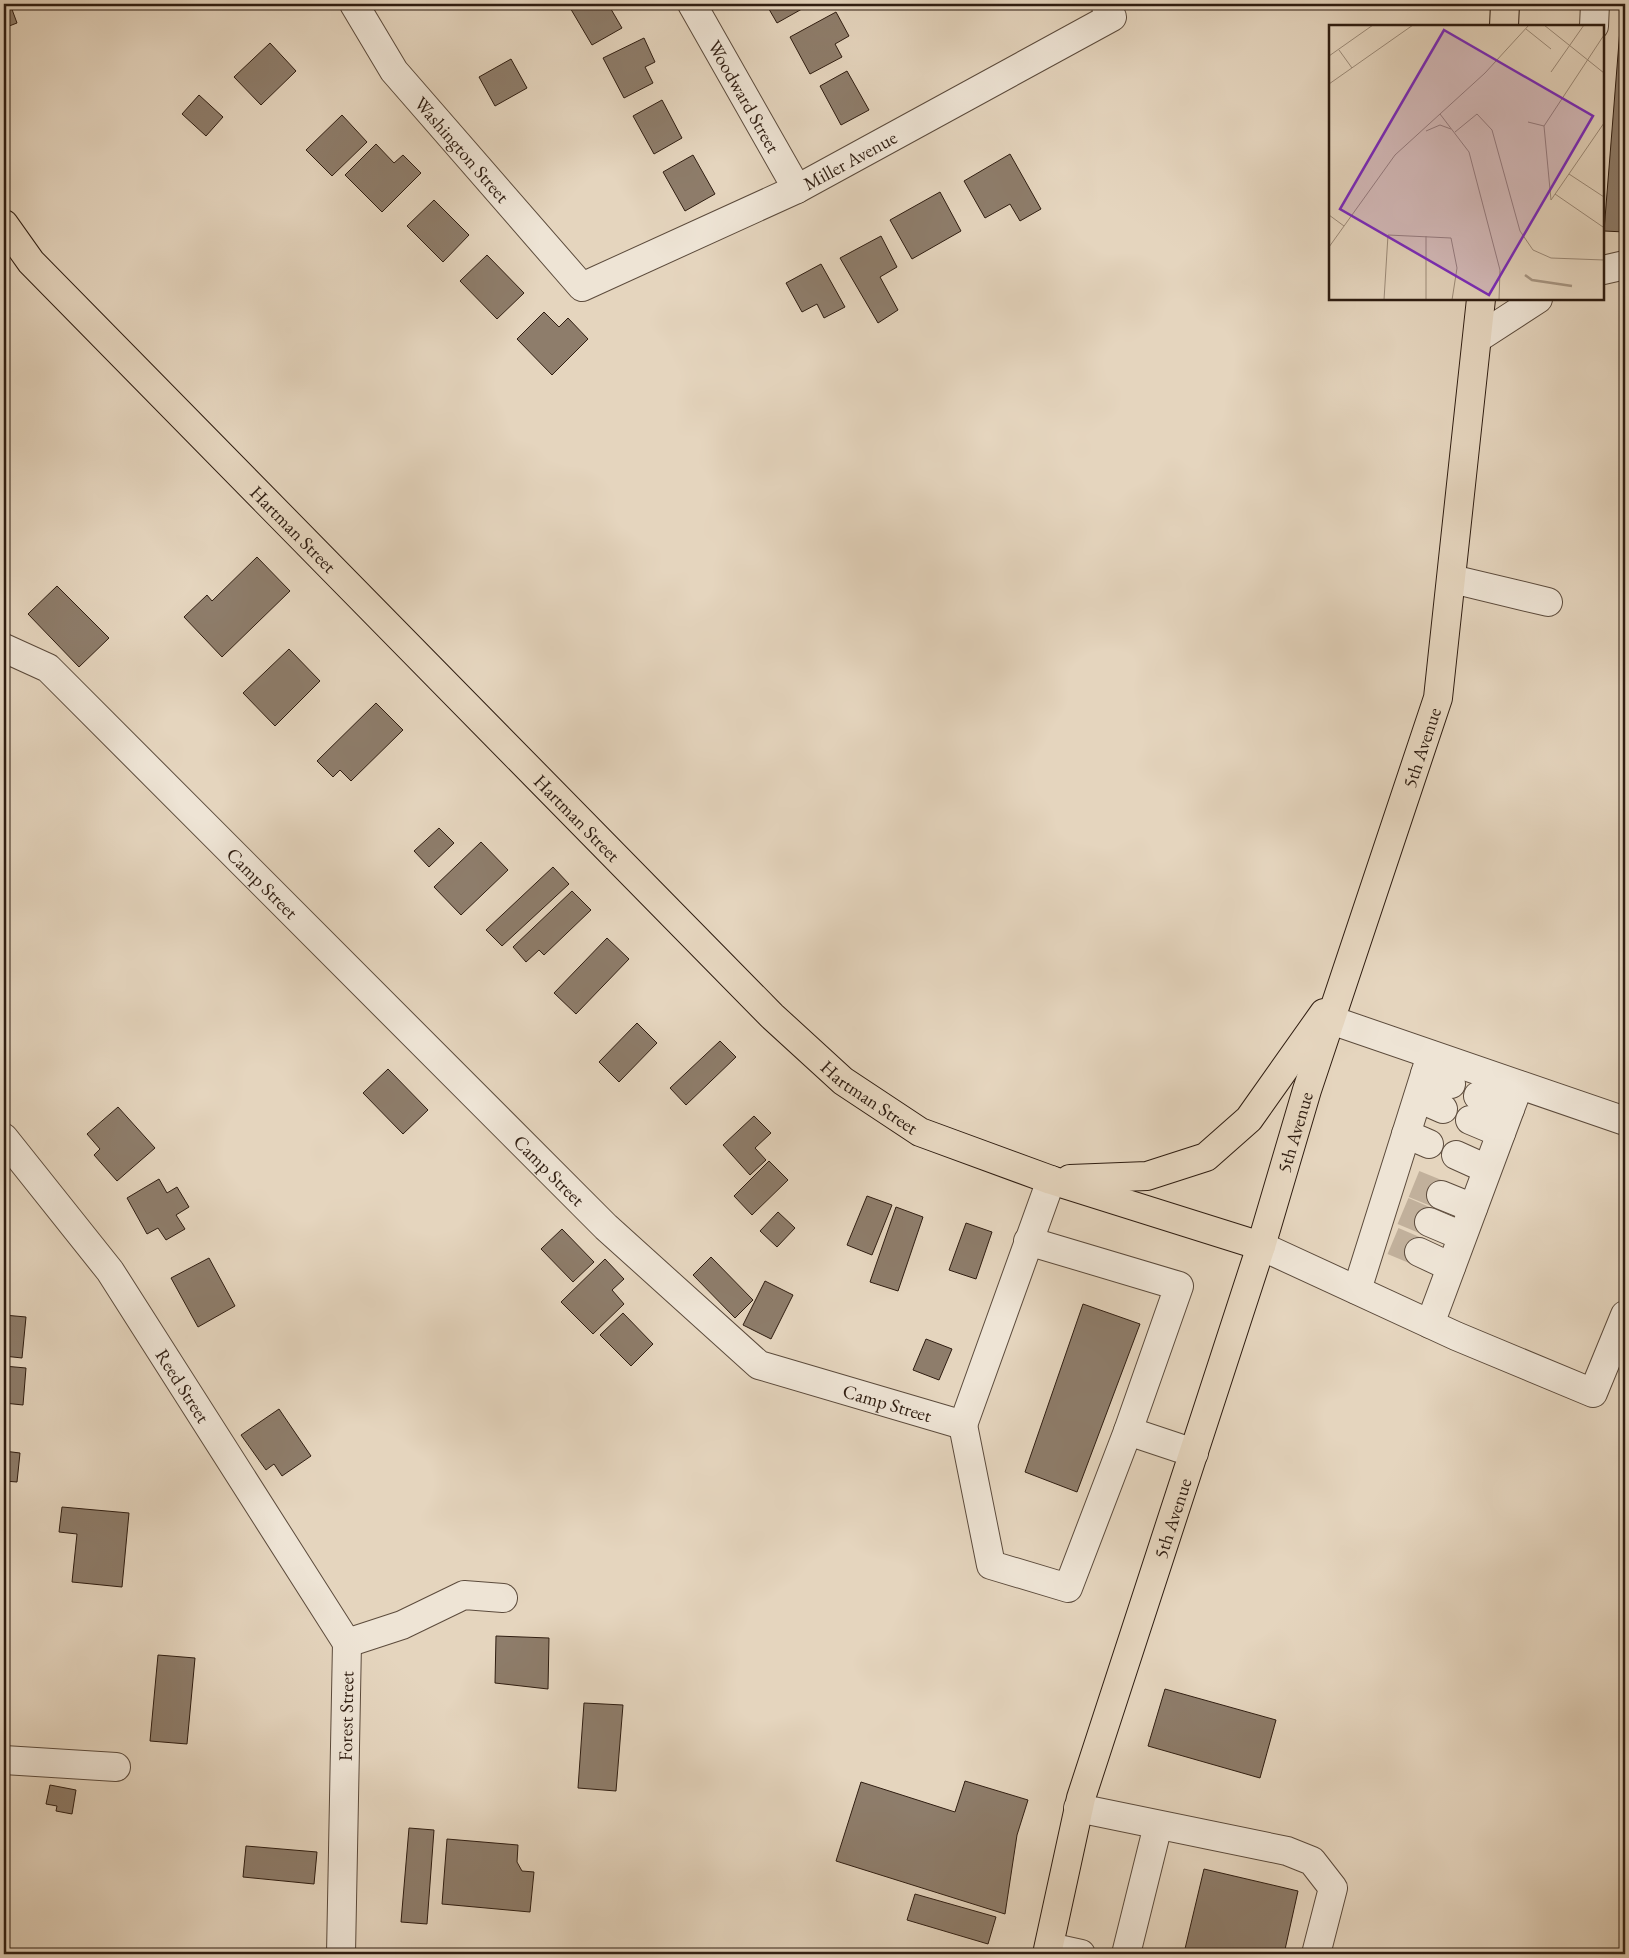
<svg xmlns="http://www.w3.org/2000/svg" width="1629" height="1958" font-family="'EB Garamond',serif">
  <style>
    .building { fill: #8e7d6b; stroke: #2f1d11 }
    .lines { fill: none; stroke-linecap: round; stroke-linejoin: round }
    .minor-tunnel { stroke: #c1b09b; stroke-width: 28; stroke-dasharray: 28 14; stroke-linecap: butt }
    .minor-casing { stroke: #5c4b3c; stroke-width: 30 }
    .major-casing { stroke: #2f1d11; stroke-width: 30 }
    .minor { stroke: #eee4d5; stroke-width: 28 }
    .major { stroke: #e5d5be; stroke-width: 28 }
    .labels { text-anchor: middle; stroke-width: 4; stroke-linejoin: round; paint-order: stroke }
    .street-label { font-size: 19px; fill: #2f1d11; stroke: #eee4d5 }
    .inset-river { fill: none; stroke: #a79683; stroke-width: 2.5 }
    .inset-road { fill: none; stroke: #9c8b79; stroke-width: 1 }
    .view { fill: #7b2cbf; fill-opacity: 0.15; stroke: #7b2cbf; stroke-width: 2.5 }
    .inset-edge { fill: none; stroke: #2f1d11; stroke-width: 2.5 }
  </style>
  <rect width="100%" height="100%" fill="#e5d5be"/>
  <filter id="stains"><feTurbulence type="fractalNoise" baseFrequency=".004" numOctaves="4"/><feColorMatrix values="0 0 0 0 .2 0 0 0 0 .09 0 0 0 0 .02 0 0 0 .5 -.17"/></filter>
  <radialGradient id="worn" r=".72"><stop offset=".6" stop-color="#630" stop-opacity="0"/><stop offset="1" stop-color="#630" stop-opacity=".3"/></radialGradient>
  <g class="building">
    <polygon points="4,4 10,4 17,23 4,28"/>
    <polygon points="573,4 608,4 622,28 592,45 569,6"/>
    <polygon points="766,4 808,4 809,5 777,23"/>
    <polygon points="1622,4 1625,4 1625,232 1604,231"/>
    <polygon points="836,12 849,36 835,44 842,57 810,74 790,37"/>
    <polygon points="644,38 655,62 645,67 653,83 624,98 603,58"/>
    <polygon points="270,43 296,71 261,105 234,77"/>
    <polygon points="511,59 527,88 495,106 479,77"/>
    <polygon points="847,71 869,110 841,125 820,86"/>
    <polygon points="199,95 223,117 206,136 182,114"/>
    <polygon points="662,100 682,138 654,154 633,116"/>
    <polygon points="342,115 367,142 332,176 306,150"/>
    <polygon points="376,144 394,163 403,155 421,173 382,212 345,175"/>
    <polygon points="1010,154 1041,209 1020,221 1010,204 985,218 964,181"/>
    <polygon points="693,155 715,194 685,211 663,172"/>
    <polygon points="940,192 961,231 912,259 890,220"/>
    <polygon points="434,200 469,235 443,262 407,226"/>
    <polygon points="881,236 897,267 880,277 898,310 878,323 840,258"/>
    <polygon points="487,255 524,293 497,319 460,281"/>
    <polygon points="821,264 845,307 824,318 817,304 802,312 786,283"/>
    <polygon points="544,312 559,327 568,318 588,339 552,375 517,339"/>
    <polygon points="257,557 290,591 222,657 184,617 207,595 212,601"/>
    <polygon points="57,586 109,638 79,667 28,614"/>
    <polygon points="289,649 320,681 275,726 243,693"/>
    <polygon points="376,703 403,730 351,781 340,770 333,777 317,761"/>
    <polygon points="439,828 454,843 429,867 414,851"/>
    <polygon points="481,842 508,870 461,915 434,887"/>
    <polygon points="553,867 569,884 502,946 486,930"/>
    <polygon points="572,891 591,910 544,955 539,950 526,962 513,947"/>
    <polygon points="607,938 629,959 576,1014 554,993"/>
    <polygon points="637,1023 657,1043 619,1082 599,1062"/>
    <polygon points="720,1041 736,1057 686,1105 670,1088"/>
    <polygon points="388,1069 428,1110 403,1134 363,1093"/>
    <polygon points="118,1107 155,1148 117,1181 94,1155 100,1149 87,1134"/>
    <polygon points="754,1116 771,1133 755,1148 766,1160 750,1175 723,1145"/>
    <polygon points="769,1161 788,1180 752,1215 734,1196"/>
    <polygon points="159,1179 167,1193 177,1187 189,1207 176,1215 185,1229 166,1240 158,1228 147,1234 127,1198"/>
    <polygon points="867,1196 892,1205 872,1255 847,1245"/>
    <polygon points="896,1207 923,1217 898,1291 870,1282"/>
    <polygon points="778,1212 795,1228 777,1247 760,1231"/>
    <polygon points="966,1223 992,1232 976,1279 949,1270"/>
    <polygon points="562,1229 594,1262 573,1282 541,1249"/>
    <polygon points="711,1257 753,1300 735,1318 693,1275"/>
    <polygon points="209,1258 235,1306 198,1327 171,1278"/>
    <polygon points="605,1259 624,1279 612,1290 624,1304 593,1334 561,1302"/>
    <polygon points="765,1281 793,1295 771,1339 743,1325"/>
    <polygon points="1083,1304 1140,1324 1077,1492 1025,1472"/>
    <polygon points="623,1313 653,1344 631,1366 600,1335"/>
    <polygon points="4,1315 26,1317 22,1358 4,1356"/>
    <polygon points="926,1339 952,1349 939,1380 913,1370"/>
    <polygon points="4,1366 26,1368 23,1405 4,1403"/>
    <polygon points="279,1409 311,1456 282,1476 274,1464 266,1470 241,1435"/>
    <polygon points="4,1451 20,1453 17,1482 4,1481"/>
    <polygon points="62,1507 129,1513 122,1587 72,1582 77,1534 59,1532"/>
    <polygon points="4,1593 9,1594 5,1645 4,1645"/>
    <polygon points="496,1636 549,1638 548,1689 495,1683"/>
    <polygon points="158,1655 195,1658 187,1744 150,1741"/>
    <polygon points="1165,1689 1276,1720 1260,1778 1148,1746"/>
    <polygon points="584,1703 623,1705 616,1791 578,1788"/>
    <polygon points="965,1781 1028,1800 1017,1835 1005,1914 836,1861 861,1782 955,1812"/>
    <polygon points="50,1785 76,1790 72,1814 56,1811 57,1806 46,1804"/>
    <polygon points="409,1828 434,1830 427,1924 401,1922"/>
    <polygon points="447,1839 518,1845 517,1862 522,1871 534,1872 530,1912 442,1904"/>
    <polygon points="246,1846 317,1852 314,1884 243,1877"/>
    <polygon points="1204,1869 1298,1891 1284,1954 1191,1954 1184,1953"/>
    <polygon points="915,1894 996,1917 988,1944 907,1920"/>
  </g>
  <g class="lines">
    <g class="minor-tunnel">
      <polyline points="1414,1184 1441,1195"/>
      <polyline points="1403,1211 1429,1222"/>
      <polyline points="1393,1241 1419,1252"/>
    </g>
    <defs>
      <g id="minor">
        <path id="s1" d="M354 4 394 71 582 287 797 189 1112 17 1105 4"/>
        <path id="s2" d="M692 4 797 189"/>
        <polyline points="1594,26 1595,4"/>
        <polyline points="1603,270 1625,265"/>
        <polyline points="1478,338 1538,299"/>
        <polyline points="1452,579 1548,602"/>
        <path id="s3" d="M4 648 48 668 606 1227 759 1365 963 1425"/>
        <polyline points="1331,1020 1625,1121"/>
        <polyline points="1425,1074 1451,1084"/>
        <polyline points="1478,1096 1510,1109"/>
        <polyline points="1418,1098 1443,1109"/>
        <polyline points="1470,1120 1501,1133"/>
        <polyline points="1406,1134 1429,1144"/>
        <path id="s4" d="M4 1138 110 1271 347 1643"/>
        <polyline points="1456,1155 1487,1169"/>
        <polyline points="1441,1195 1473,1208"/>
        <polyline points="1429,1222 1462,1236"/>
        <polyline points="1261,1246 1456,1336 1593,1393 1625,1315"/>
        <polyline points="1419,1252 1451,1267"/>
        <polyline points="1357,1290 1431,1055"/>
        <polyline points="1430,1324 1519,1085"/>
        <polyline points="963,1425 991,1565 1068,1588 1128,1431 1179,1286 1028,1241"/>
        <polyline points="963,1425 1051,1180"/>
        <polyline points="1128,1431 1194,1453"/>
        <polyline points="347,1643 402,1625 464,1595 503,1598"/>
        <polyline points="4,1760 116,1767"/>
        <polyline points="1078,1808 1287,1851 1312,1861 1333,1888 1316,1954"/>
        <polyline points="1049,1947 1081,1954"/>
        <path id="s5" d="M341 1954 347 1643"/>
        <polyline points="1126,1954 1158,1825"/>
      </g>
      <g id="major">
        <polyline points="1504,26 1505,4"/>
        <path id="s6" d="M4 224 31 262 772 1016 843 1081 920 1132 1051 1180 1261 1246"/>
        <polyline points="1070,1179 1147,1176 1206,1157 1249,1119 1324,1013"/>
        <path id="s7" d="M1047 1954 1081 1798 1261 1246 1307 1090 1438 698 1481 299"/>
      </g>
    </defs>
    <use href="#minor" class="minor-casing"/>
    <use href="#major" class="major-casing"/>
    <use href="#minor" class="minor"/>
    <use href="#major" class="major"/>
  </g>
  <g class="labels">
    <g class="street-label">
      <text dy="7" stroke="none"><textPath href="#s2" startOffset="106">Woodward Street</textPath></text>
      <text dy="7" stroke="none"><textPath href="#s1" startOffset="182">Washington Street</textPath></text>
      <text dy="7" stroke="none"><textPath href="#s1" startOffset="661">Miller Avenue</textPath></text>
      <text dy="7" stroke="none"><textPath href="#s6" startOffset="421">Hartman Street</textPath></text>
      <text dy="7" stroke="none"><textPath href="#s7" startOffset="1264">5th Avenue</textPath></text>
      <text dy="7" stroke="none"><textPath href="#s6" startOffset="826">Hartman Street</textPath></text>
      <text dy="7" stroke="none"><textPath href="#s3" startOffset="352">Camp Street</textPath></text>
      <text dy="7" stroke="none"><textPath href="#s6" startOffset="1231">Hartman Street</textPath></text>
      <text dy="7" stroke="none"><textPath href="#s7" startOffset="859">5th Avenue</textPath></text>
      <text dy="7" stroke="none"><textPath href="#s3" startOffset="758">Camp Street</textPath></text>
      <text dy="7" stroke="none"><textPath href="#s4" startOffset="306">Reed Street</textPath></text>
      <text dy="7" stroke="none"><textPath href="#s3" startOffset="1178">Camp Street</textPath></text>
      <text dy="7" stroke="none"><textPath href="#s7" startOffset="454">5th Avenue</textPath></text>
      <text dy="7" stroke="none"><textPath href="#s5" startOffset="238">Forest Street</textPath></text>
    </g>
  </g>
  <g transform="translate(1329 25)">
    <rect width="275" height="275" fill="#e5d5be"/>
    <path class="inset-river" d="M196 250 203 255 243 261"/>
    <path class="inset-road" d="M215 0 275 48M197 4 222 24M10 25 23 43M0 31 44 0M222 47 255 0M0 59 84 0M111 89 140 127 171 245 170 275M199 97 215 101M215 101 275 10M215 101 222 175M97 106 111 100 122 104M126 107 148 89 163 105 191 206 204 225 222 233 275 235M240 149 275 172M226 169 274 202M222 175 275 98M0 190 15 201M0 222 66 130 156 48 200 0M55 275 59 210 122 213 128 243 123 275M97 275V211"/>
    <path class="view" d="M115 5 264 91 160 270 11 184Z"/>
    <rect width="275" height="275" class="inset-edge"/>
  </g>
  <rect width="1629" height="1958" fill="none" stroke="#e5d5be" stroke-width="20"/>
  <rect x="5" y="5" width="1619" height="1948" fill="none" stroke="#2f1d11" stroke-width="2.5"/>
  <rect x="10" y="10" width="1609" height="1938" fill="none" stroke="#2f1d11"/>
  <rect width="100%" height="100%" filter="url(#stains)"/>
  <rect width="100%" height="100%" fill="url(#worn)"/>
</svg>
